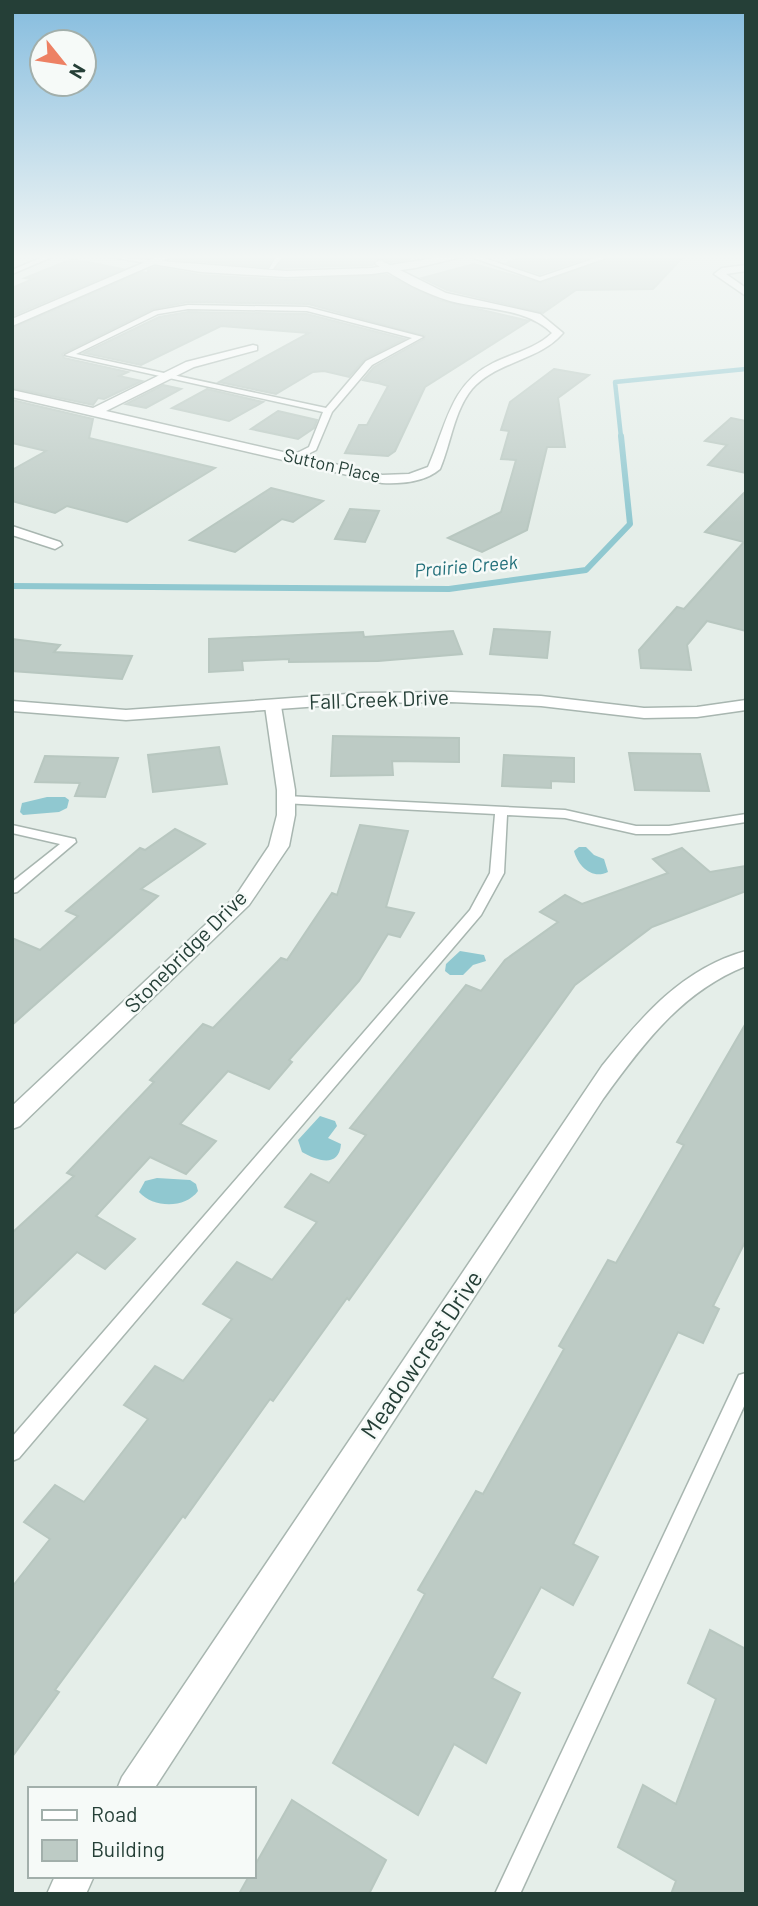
<svg xmlns="http://www.w3.org/2000/svg" width="758" height="1906" font-family="Barlow,sans-serif">
  <style>
    .water { fill: #90c8d0 }
    .lines { fill: none; stroke-linecap: round; stroke-linejoin: round }
    .stream-far1 { stroke: #90c8d0; stroke-width: 4.5 }
    .stream { stroke: #90c8d0; stroke-width: 6 }
    .building { fill: #bdcbc5; stroke: #b8c7c0; stroke-width: 2 }
    .service-casing { stroke: #a8b6b0; stroke-width: 3 }
    .minor-casing { stroke: #a8b6b0; stroke-width: 3 }
    .tertiary-casing { stroke: #a8b6b0; stroke-width: 3 }
    .service { fill: #fff; fill-rule: evenodd }
    .minor { fill: #fff; fill-rule: evenodd }
    .tertiary { fill: #fff; fill-rule: evenodd }
    .labels { text-anchor: middle; stroke-width: 5; stroke-linejoin: round; paint-order: stroke }
    .far-street-label { font-size: 18px; fill: #253f37; stroke: #f6faf8 }
    .far-water-label { font-size: 19px; font-style: italic; fill: #206e79; stroke: #f6faf8 }
    .street-label { font-size: 21px; fill: #253f37; stroke: #f6faf8 }
    .near-street-label { font-size: 24px; fill: #253f37; stroke: #f6faf8 }
  </style>
  <rect width="100%" height="100%" fill="#e5eee9"/>
  <g class="water">
    <polygon points="47,797 65,797 69,800 67,808 59,812 23,815 20,812 22,803"/>
    <path d="M579 847H586L594 855 604 859 608 872C592 880 578 866 574 851Z"/>
    <polygon points="460,951 484,955 486,961 473,965 463,975 450,975 445,971 446,964"/>
    <path d="M320 1116 335 1121 337 1126 328 1138 341 1144C339 1169 316 1160 302 1152L298 1140Z"/>
    <path d="M157 1178 190 1180 196 1184 198 1191C185 1209 153 1208 139 1192L145 1181Z"/>
  </g>
  <g class="lines">
    <polyline class="stream-far1" points="621,437 615,382 746,369"/>
    <polyline class="stream" points="12,586 449,589 586,570 630,524 621,436"/>
  </g>
  <g class="building">
    <polygon points="173,257 273,257 267,267 172,259"/>
    <polygon points="284,257 410,257 410,259 391,262 379,258 372,265 277,268"/>
    <polygon points="523,257 548,260 556,257 590,257 540,274 507,263"/>
    <polygon points="611,257 683,257 653,289 576,290 543,313 447,290 422,278 474,264 541,283"/>
    <polygon points="72,259 123,269 12,316 12,288 33,279 25,278"/>
    <polygon points="155,267 201,275 286,280 387,275 439,300 529,321 425,387 395,451 388,456 345,453 359,425 367,425 388,386 378,383 380,381 377,383 363,380 374,367 424,339 425,336 308,304 188,302 153,309 62,354 64,358 128,372 119,376 142,381 104,399 98,398 93,405 12,388 12,328 142,272 148,273 148,270"/>
    <polygon points="188,312 307,314 405,339 365,359 349,377 324,371 313,372 276,394 219,382 309,333 221,326 141,365 84,353 159,317"/>
    <polygon points="554,369 589,375 558,398 565,447 547,447 527,530 482,552 448,538 501,512 516,460 501,459 509,431 501,430 510,402"/>
    <polygon points="163,385 181,389 146,408 126,404"/>
    <polygon points="207,389 263,402 229,421 172,408"/>
    <polygon points="12,400 93,419 89,438 215,468 127,522 67,506 55,513 12,501 12,470 46,451 12,443"/>
    <polygon points="278,411 317,420 314,428 298,439 251,429"/>
    <polygon points="731,418 746,421 746,473 708,465 727,445 705,441"/>
    <polygon points="271,488 323,501 293,522 282,519 235,552 190,540"/>
    <polygon points="746,491 746,631 707,621 687,645 691,670 641,668 639,650 677,607 684,609 744,542 705,532"/>
    <polygon points="350,509 379,511 365,542 335,539"/>
    <polygon points="494,629 550,632 547,658 490,654"/>
    <polygon points="453,631 462,654 378,661 289,662 289,659 242,661 243,670 209,672 209,639 363,632 364,637"/>
    <polygon points="12,639 60,645 54,652 132,656 122,679 12,671"/>
    <polygon points="333,736 459,738 459,762 392,761 393,775 331,776"/>
    <polygon points="219,747 227,784 153,792 148,755"/>
    <polygon points="629,753 700,754 709,791 635,790"/>
    <polygon points="504,755 574,758 574,782 551,781 551,788 502,786"/>
    <polygon points="45,756 118,758 105,797 75,796 80,783 35,782"/>
    <polygon points="360,825 408,831 386,907 414,913 400,937 388,934 359,981 289,1060 292,1062 269,1089 228,1071 180,1124 216,1141 186,1174 150,1157 96,1216 135,1239 105,1269 77,1252 12,1315 12,1233 74,1176 67,1173 154,1082 150,1080 203,1024 213,1028 281,958 287,960 332,893 337,895"/>
    <polygon points="175,829 205,844 141,889 158,896 12,1025 12,938 40,950 78,916 66,911 140,848 145,850"/>
    <polygon points="682,848 710,872 746,866 746,891 652,927 575,985 349,1300 347,1298 273,1401 270,1399 185,1518 183,1516 55,1690 59,1692 12,1757 12,1587 50,1539 24,1522 55,1485 84,1502 148,1419 124,1405 155,1366 183,1381 232,1319 203,1304 237,1262 272,1280 317,1222 285,1207 311,1174 329,1183 366,1135 350,1128 466,985 481,991 505,960 558,922 540,912 565,895 582,904 668,873 653,859"/>
    <polygon points="746,1023 746,1240 713,1306 719,1309 703,1343 678,1332 573,1544 598,1557 573,1605 541,1587 492,1678 520,1693 486,1763 454,1744 418,1815 333,1763 425,1594 418,1590 476,1491 483,1494 564,1349 559,1346 608,1260 616,1263 684,1145 677,1142"/>
    <polygon points="710,1630 746,1649 746,1894 671,1894 676,1881 618,1847 643,1785 676,1804 716,1699 688,1683"/>
    <polygon points="292,1800 386,1860 369,1894 239,1894 249,1876 254,1876 254,1867"/>
  </g>
  <g class="lines">
    <defs>
      <g id="service">
        <polygon points="43,257 52,257 12,274 12,270"/>
        <polygon points="276,257 282,257 273,269 269,269"/>
        <polygon points="471,257 481,257 540,277 599,257 609,257 540,281"/>
        <path d="M188 305 307 307 423 337 372 365 332 412 316 450 294 461 290 458 291 456 309 447 323 412 65 355 154 311ZM188 309 307 311 412 338 366 361 326 408 76 354 158 314Z"/>
        <polygon points="286,796 565,810 636,826 669,826 746,814 746,822 669,834 636,834 565,818 507,815 504,873 481,915 19,1458 12,1461 12,1437 470,910 490,873 495,814 282,803 280,800 282,797"/>
        <polygon points="12,825 75,839 76,842 17,892 12,893 12,882 60,844 12,833"/>
        <polygon points="746,1373 746,1402 520,1894 495,1894 739,1375"/>
      </g>
      <g id="minor">
        <polygon points="157,257 171,257 12,326 12,319"/>
        <path d="M380 260 446 293 540 314 563 333C539 361 497 361 472 389 454 411 451 443 440 469 425 482 401 484 382 483L12 397V390L93 408 186 362 253 345 257 346V350L194 367 106 411 382 475 409 474 428 467C446 427 450 384 493 363 513 353 535 349 552 333 525 307 484 310 450 301 423 293 400 280 377 265L375 263Z"/>
        <polygon points="746,265 746,271 726,274 746,288 746,296 714,274 722,268"/>
        <polygon points="12,526 60,542 62,545 55,549 12,535"/>
        <polygon points="273,701 281,706 295,790 295,815 289,846 249,905 20,1126 12,1129 12,1106 235,897 269,846 277,815 277,790 265,706"/>
        <path d="M746 951V966C682 991 642 1045 603 1099L154 1789H117L122 1777 602 1066C641 1017 683 968 746 951Z"/>
        <polygon points="55,1876 94,1876 86,1894 47,1894"/>
      </g>
      <g id="tertiary">
        <polygon points="110,257 286,271 372,268 441,257 462,257 415,268 372,274 286,277 201,272"/>
        <polygon points="451,692 541,696 644,708 697,707 746,700 746,710 697,717 644,718 541,706 451,702 362,703 126,720 12,711 12,701 126,710 362,693"/>
      </g>
    </defs>
    <use href="#service" class="service-casing"/>
    <use href="#minor" class="minor-casing"/>
    <use href="#tertiary" class="tertiary-casing"/>
    <use href="#service" class="service"/>
    <use href="#minor" class="minor"/>
    <use href="#tertiary" class="tertiary"/>
  </g>
  <linearGradient id="sky" x2="0" y2="1"><stop stop-color="#85bcde"/><stop offset="0.49" stop-color="#f3f7f5"/><stop offset="1" stop-color="#f3f7f5" stop-opacity="0"/></linearGradient>
  <rect width="758" height="524" fill="url(#sky)"/>
  <g class="labels">
    <g class="far-street-label">
      <text transform="translate(332 466) rotate(13)" y="6">Sutton Place</text>
    </g>
    <g class="far-water-label">
      <text transform="translate(466 566) rotate(-5)" y="7">Prairie Creek</text>
    </g>
    <g class="street-label">
      <text transform="translate(379 700) rotate(-2)" y="7">Fall Creek Drive</text>
      <text transform="translate(186 952) rotate(-45)" y="7">Stonebridge Drive</text>
    </g>
    <g class="near-street-label">
      <text transform="translate(422 1355) rotate(-56)" y="8">Meadowcrest Drive</text>
    </g>
  </g>
  <rect width="758" height="1906" fill="none" stroke="#253f37" stroke-width="28"/>
  <rect x="28" y="1787" width="228" height="91" fill="#f6faf8" stroke="#a2afab" stroke-width="2"/>
  <rect x="42" y="1810" width="35" height="10" fill="#ffffff" stroke="#a2afab" stroke-width="2"/>
  <text x="91" y="1822" font-size="21" fill="#253f37">Road</text>
  <rect x="42" y="1840" width="35" height="21" fill="#bdcbc5" stroke="#a2afab" stroke-width="2"/>
  <text x="91" y="1857" font-size="21" fill="#253f37">Building</text>
  <g transform="translate(63 63) rotate(120)"><circle r="33" fill="#f6faf8" stroke="#a2afab" stroke-width="2"/>
  <path d="M0-5L12 26L0 18L-12 26Z" fill="#ed8164"/>
  <text y="-10" font-size="19" font-weight="bold" text-anchor="middle" fill="#253f37">N</text>
  </g>
</svg>
